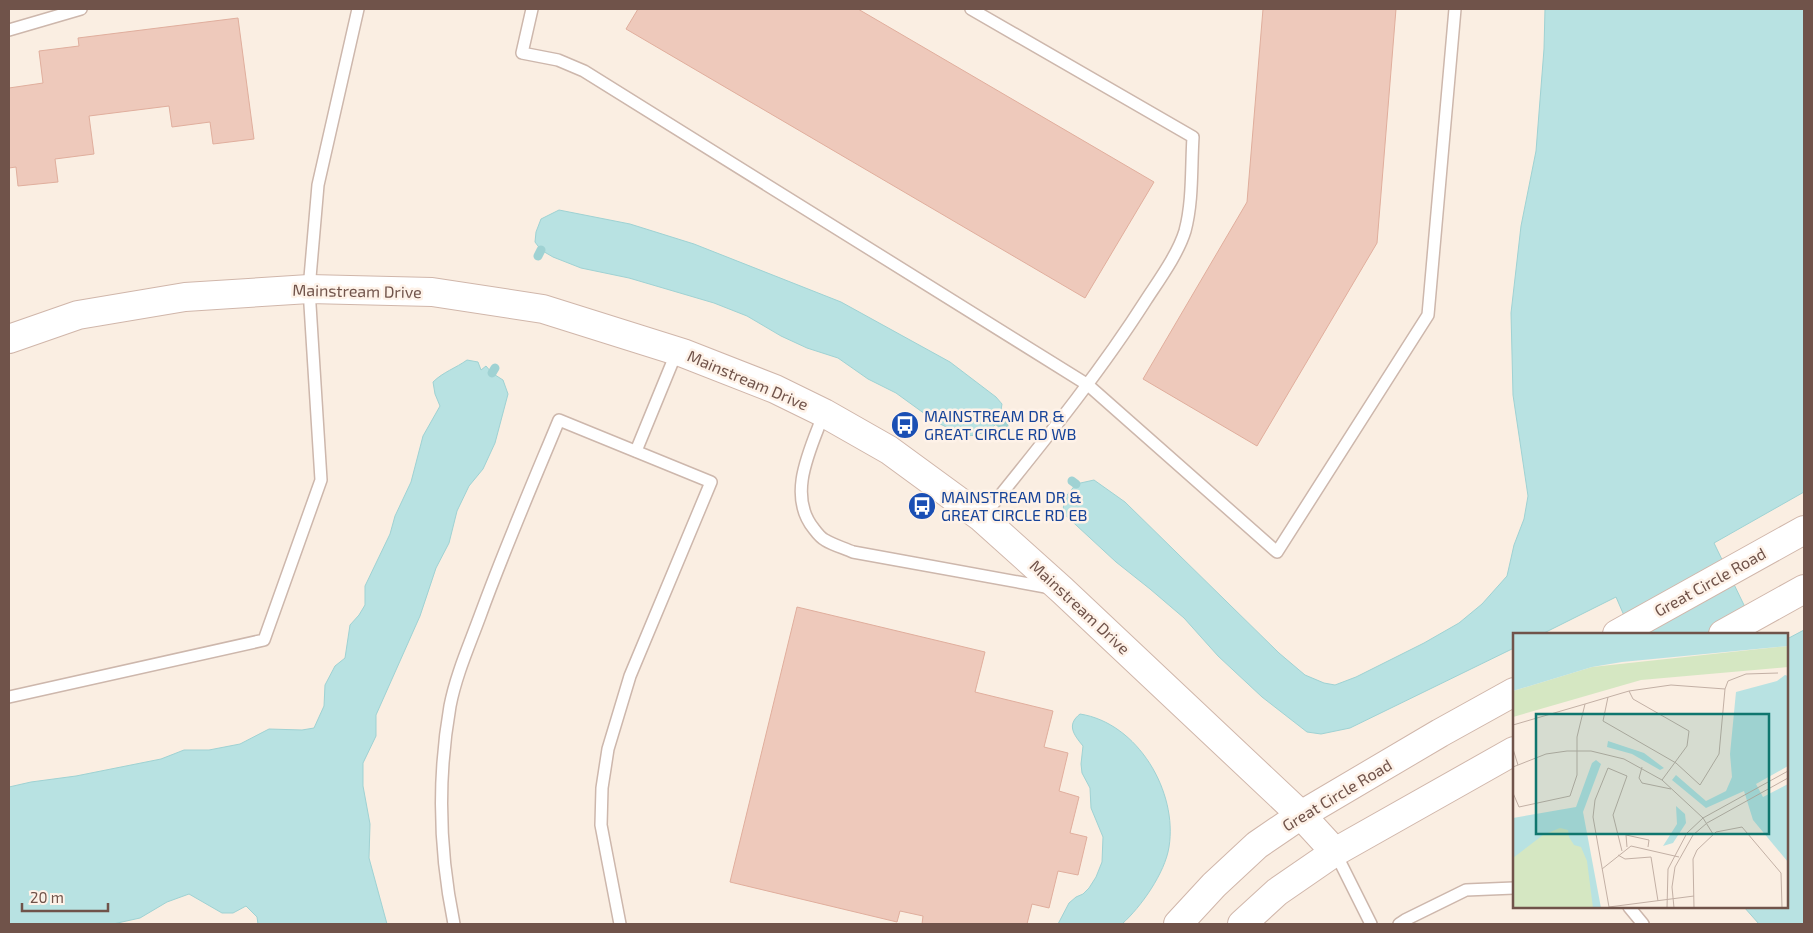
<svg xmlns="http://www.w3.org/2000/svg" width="1813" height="933" font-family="'Exo 2',sans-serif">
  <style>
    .water { fill: #b8e2e2; stroke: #9fd2d3 }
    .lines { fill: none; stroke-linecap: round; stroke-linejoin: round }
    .stream { stroke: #9fd2d3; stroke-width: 9 }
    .building { fill: #eec9bb; stroke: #e0ae9d }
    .lane-casing { stroke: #cdb7ac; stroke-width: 14 }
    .secondary-casing { stroke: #d0b6aa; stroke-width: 30 }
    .lane { stroke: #fff; stroke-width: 11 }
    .secondary { stroke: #fff; stroke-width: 28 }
    .labels { text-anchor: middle; stroke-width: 5; stroke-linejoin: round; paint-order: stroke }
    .street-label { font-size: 16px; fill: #70534a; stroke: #fef2e8 }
    .transit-label { font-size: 16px; fill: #164399; stroke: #fef2e8; text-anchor: start }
    .inset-road { fill: none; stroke: #c3b0a5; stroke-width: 1 }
    .view { fill: #0f766e; fill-opacity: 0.15; stroke: #0f766e; stroke-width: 2.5 }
    .inset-edge { fill: none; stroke: #70534a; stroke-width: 2.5 }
  </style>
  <rect width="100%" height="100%" fill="#faeee2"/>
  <g class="water">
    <polygon points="1545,9 1804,9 1804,492 1714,543 1758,634 1632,634 1616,597 1542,634 1514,634 1514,648 1350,728 1321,734 1307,732 1262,697 1218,656 1184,618 1150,589 1116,562 1063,513 1064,499 1076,484 1094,480 1125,502 1279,653 1305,675 1324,683 1335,685 1356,677 1424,643 1459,623 1482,604 1507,576 1514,545 1524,519 1528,496 1513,395 1511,313 1521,226 1536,151 1544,49"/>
    <polygon points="559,210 630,224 694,244 841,302 950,362 996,397 1002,404 999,422 990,429 977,435 965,436 936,422 896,393 868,379 838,358 807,348 781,336 747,316 714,303 629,278 581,268 553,257 541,250 535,242 536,232 541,219"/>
    <path d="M467 360 478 362 481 370 486 366 492 373 503 380 508 394 495 443 483 469 469 486 457 511 449 543 436 568 420 616 376 715V736L363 763V786L370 824 369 858 387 924H258L257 917 246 906 233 913H222L189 894 167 902 140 918 113 924H9V787L31 782 76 776 161 759 184 750H209L240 744 269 729 302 730 314 728 324 706 325 685 335 666 345 658 350 625 359 615 365 605V586L390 534 395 516 411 482 423 436 440 406 435 394 433 382C443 372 456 368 467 360Z"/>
    <polygon points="1804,630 1804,924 1759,924 1744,907 1787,907 1787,639"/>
    <path d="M1080 714C1138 723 1178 792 1169 847 1165 873 1141 907 1122 924H1058L1069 903 1076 897 1083 894 1089 888 1096 877 1102 862 1103 837 1091 808 1090 788 1082 773 1081 764 1083 746C1074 735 1066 725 1080 714Z"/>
  </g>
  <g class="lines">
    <g class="stream">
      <polyline points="538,256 541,250"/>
      <polyline points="492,373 495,368"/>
      <polyline points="999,422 1004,426"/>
      <polyline points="1072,481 1076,484"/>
    </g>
  </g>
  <g class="building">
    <polygon points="638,9 858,9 1154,182 1085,298 626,29"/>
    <polygon points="1263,9 1396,9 1377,243 1257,446 1143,379 1247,202"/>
    <polygon points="238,18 254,139 213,144 210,122 172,127 169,106 89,116 94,154 55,159 58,182 18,186 16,167 9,168 9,88 43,83 39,51 79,46 78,38"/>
    <polygon points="797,607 985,652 975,692 1053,711 1044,747 1068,753 1059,791 1079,797 1070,833 1087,837 1078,875 1058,871 1049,908 1032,904 1027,924 922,924 923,916 900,911 897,922 730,882"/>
  </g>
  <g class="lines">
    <defs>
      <g id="lane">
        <polyline points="532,9 522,53 558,60 584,71 1088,385 1277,552 1428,315 1455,9"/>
        <path d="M971 9 1193 137C1191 168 1193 201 1185 231 1178 254 1159 280 1146 300 1097 377 1039 447 982 518"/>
        <polyline points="9,30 81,9"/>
        <path d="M824 413C811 448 786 495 814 529 817 533 821 538 825 540 833 545 844 548 853 552L1051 588"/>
        <polyline points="636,451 677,351"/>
        <polyline points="9,697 264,640 321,480 309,289 318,185 358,9"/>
        <polyline points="1335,852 1371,924"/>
        <polyline points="1629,907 1643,924"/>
        <path d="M454 924C439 851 437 780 450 706 456 675 469 646 480 616 504 550 532 485 559 420L711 482 630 676 608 749 602 788 601 825 620 924"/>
        <polyline points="1399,924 1405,920 1466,890 1514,888"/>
      </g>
      <g id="secondary">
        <polyline points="9,339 78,315 185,297 309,289 432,292 543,309 683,353 775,389 824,413 889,450 982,518 1062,590 1301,815 1335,852"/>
        <polyline points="1617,634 1804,530"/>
        <polyline points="1723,634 1804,589"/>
        <polyline points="1178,924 1214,885 1257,845 1301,815 1440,733 1514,692"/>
        <polyline points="1242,924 1277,892 1335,852 1514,751"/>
      </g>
    </defs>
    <use href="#lane" class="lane-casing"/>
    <use href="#secondary" class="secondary-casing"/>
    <use href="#lane" class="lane"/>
    <use href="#secondary" class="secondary"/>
  </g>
  <defs>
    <symbol id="bus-disc" viewBox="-11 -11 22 22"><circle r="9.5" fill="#1a4fb4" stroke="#fef2e8"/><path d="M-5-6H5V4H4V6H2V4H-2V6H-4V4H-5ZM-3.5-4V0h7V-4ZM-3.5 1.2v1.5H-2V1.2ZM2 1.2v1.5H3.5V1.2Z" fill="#fff"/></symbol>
  </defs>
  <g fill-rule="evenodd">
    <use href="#bus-disc" x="889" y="409" width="32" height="32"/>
    <use href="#bus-disc" x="906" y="490" width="32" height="32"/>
  </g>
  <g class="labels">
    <g class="street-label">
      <text transform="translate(357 291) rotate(1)" y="6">Mainstream Drive</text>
      <text transform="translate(748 380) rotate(23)" y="6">Mainstream Drive</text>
      <text transform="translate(1710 582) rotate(-29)" y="6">Great Circle Road</text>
      <text transform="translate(1080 607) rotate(43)" y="6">Mainstream Drive</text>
      <text transform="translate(1337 795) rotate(-31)" y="6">Great Circle Road</text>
    </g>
    <g class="transit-label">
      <text x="924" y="422">MAINSTREAM DR &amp;<tspan x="924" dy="18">GREAT CIRCLE RD WB</tspan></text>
      <text x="941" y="503">MAINSTREAM DR &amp;<tspan x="941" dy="18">GREAT CIRCLE RD EB</tspan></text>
    </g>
  </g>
  <g transform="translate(1513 633)">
    <rect width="275" height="275" fill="#faeee2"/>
    <path d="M275 13V34L128 47 0 84V58L79 34ZM64 180 85 275H0V196Z" fill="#d5e7c2"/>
    <path d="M0 0H275V13L109 29 79 34 0 58ZM272 42 275 43V133L243 151 250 164 275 151V229L240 187 231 158 193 175 159 147 163 142 193 168 213 158 219 144 217 121 223 59 264 48ZM95 108 131 120 151 135 147 137 119 121 94 114ZM83 127 88 131 70 179 88 275H80L74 228 68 214 61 212 56 204 55 197 47 195 30 202 0 225V185L63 174 79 130ZM163 173 172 181 173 190 160 210 150 213 164 191Z" fill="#b8e2e2"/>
    <path class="inset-road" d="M212 56 215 48 233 41 265 40M95 64 90 88 163 130 187 152 206 121 212 56 158 52 116 58M72 71 116 58 120 66 176 98 174 113 149 147M0 92 72 71 64 104V142L57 163 6 174 0 160M0 116 5 132M0 134 33 121 54 118H78L111 126 149 147 190 185 200 201M129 134 126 145 129 150 158 156M114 214 113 202 136 207 135 214M109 218 100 182 114 143 95 135 82 167 80 184 96 274 181 263M105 222 112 226 138 224 145 268M89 236 118 213 166 224M154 275 155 236 174 200 190 185 275 138M161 275 159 254 162 234 180 202 194 190 275 145M181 275 180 226 184 217 203 199 229 194 268 240 269 275"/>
    <path class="view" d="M23 81H256V201H23Z"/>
    <rect width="275" height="275" class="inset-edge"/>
  </g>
  <rect width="1813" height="933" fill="none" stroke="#70534a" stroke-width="20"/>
  <path d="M22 903v8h86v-8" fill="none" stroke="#70534a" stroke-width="2.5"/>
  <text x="30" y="903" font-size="15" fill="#70534a" stroke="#fef2e8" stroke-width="4" paint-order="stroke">20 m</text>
</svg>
